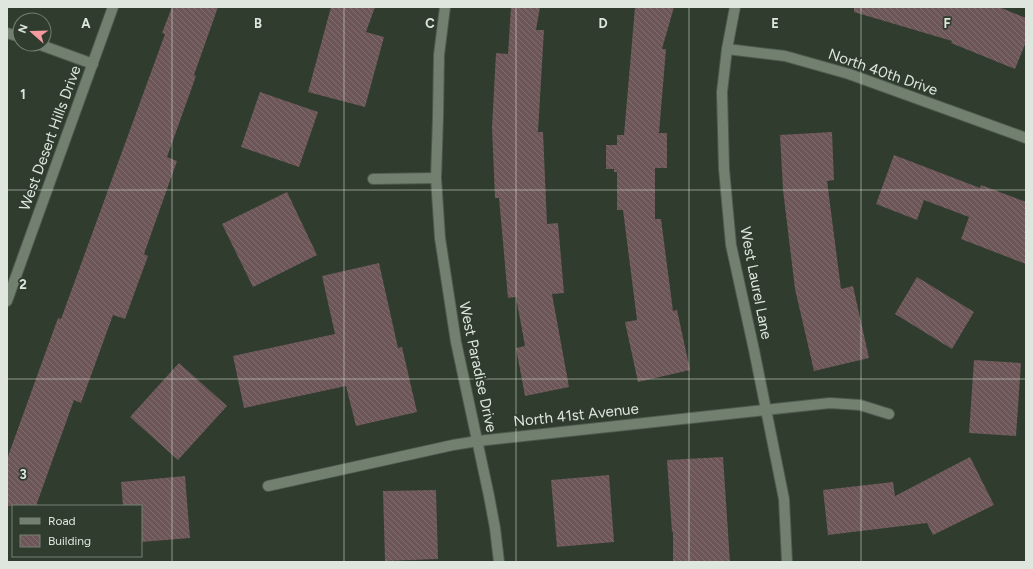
<svg xmlns="http://www.w3.org/2000/svg" width="1033" height="569" font-family="Figtree,sans-serif">
  <style>
    .building { fill: url(#building-back-hatch) }
    .lines { fill: none; stroke-linecap: round; stroke-linejoin: round }
    .minor-casing { stroke: #4f5a4e; stroke-width: 12 }
    .minor { stroke: #728070; stroke-width: 10 }
    .grid { fill: none; stroke: #dee6dd; stroke-width: 1; stroke-opacity: 0.55 }
    .labels { text-anchor: middle; stroke-width: 3.5; stroke-linejoin: round; paint-order: stroke }
    .street-label { font-size: 15px; fill: #dee6dd; stroke: #2f3c2e }
    .grid-label { font-size: 13px; text-anchor: middle; font-weight: bold; fill: #dee6dd; stroke: #2f3c2e; stroke-width: 3.5; stroke-linejoin: round; paint-order: stroke }
  </style>
  <defs>
    <pattern id="building-back-hatch" width="6" height="6" patternUnits="userSpaceOnUse"><rect width="6" height="6" fill="#6c5657"/><path d="M-1 5l2 2M0 0l6 6M5-1l2 2" fill="none" stroke="#816e6f"/></pattern>
  </defs>
  <rect width="100%" height="100%" fill="#2f3c2e"/>
  <g class="building">
    <polygon points="172,7 218,7 194,75 196,76 167,157 177,161 144,254 148,256 125,319 113,315 81,403 74,400 36,506 7,506 7,459 58,318 61,319 165,34 162,33"/>
    <polygon points="331,7 375,7 366,32 384,37 365,107 308,92"/>
    <polygon points="511,7 540,7 536,30 544,30 538,132 543,132 547,224 558,223 564,293 552,294 569,387 525,396 516,348 525,346 516,297 508,298 499,198 495,198 492,127 496,53 508,54"/>
    <polygon points="635,7 674,7 662,49 666,49 659,133 667,133 667,168 655,168 655,219 661,219 673,311 677,310 690,370 638,382 625,322 637,320 623,210 617,210 617,172 614,172 614,169 606,169 606,145 617,145 617,135 624,135"/>
    <polygon points="854,7 999,7 1026,18 1026,42 1015,69 951,43 952,41 854,12"/>
    <polygon points="260,92 318,112 299,167 241,147"/>
    <polygon points="832,132 834,180 827,181 841,289 853,286 869,358 814,371 795,289 783,190 780,135"/>
    <polygon points="894,155 980,188 981,185 1026,202 1026,264 961,239 969,217 924,200 917,220 876,204"/>
    <polygon points="287,192 317,255 253,287 222,224"/>
    <polygon points="379,263 398,348 402,347 417,412 356,426 346,386 244,408 233,356 335,334 322,276"/>
    <polygon points="917,277 974,312 952,349 895,314"/>
    <polygon points="974,360 1021,363 1016,436 969,433"/>
    <polygon points="179,363 227,406 178,460 130,417"/>
    <polygon points="723,457 730,562 673,562 673,532 672,532 667,460"/>
    <polygon points="970,457 994,505 933,535 927,523 828,535 823,490 893,482 895,496"/>
    <polygon points="609,475 614,542 557,547 551,480"/>
    <polygon points="185,476 190,538 141,542 141,506 123,506 121,482"/>
    <polygon points="436,490 438,559 385,561 383,491"/>
  </g>
  <g class="lines">
    <defs>
      <g id="minor">
        <polyline points="445,7 439,55 438,117 436,178 440,238 456,342 489,496 495,528 499,562"/>
        <polyline points="735,7 727,49 722,92 724,169 731,245 754,350 784,499 787,562"/>
        <polyline points="7,33 20,37"/>
        <polyline points="38,44 93,64"/>
        <polyline points="727,49 785,56 849,74 1026,138"/>
        <polyline points="373,179 436,178"/>
        <polyline points="7,301 113,7"/>
        <polyline points="268,486 453,445 478,441 830,403 860,405 889,414"/>
      </g>
    </defs>
    <use href="#minor" class="minor-casing"/>
    <use href="#minor" class="minor"/>
  </g>
  <path class="grid" d="M172 7V562M344 7V562M516 7V562M689 7V562M861 7V562M7 190H1026M7 379H1026"/>
  <g class="labels">
    <g class="street-label">
      <text transform="translate(883 72) rotate(19)" y="5">North 40th Drive</text>
      <text transform="translate(50 138) rotate(-70)" y="5">West Desert Hills Drive</text>
      <text transform="translate(756 283) rotate(79)" y="5">West Laurel Lane</text>
      <text transform="translate(478 367) rotate(78)" y="5">West Paradise Drive</text>
      <text transform="translate(576 415) rotate(-6)" y="5">North 41st Avenue</text>
    </g>
  </g>
  <g class="grid-label">
    <text x="86" y="28">A</text>
    <text x="258" y="28">B</text>
    <text x="430" y="28">C</text>
    <text x="603" y="28">D</text>
    <text x="775" y="28">E</text>
    <text x="947" y="28">F</text>
    <text x="23" y="99">1</text>
    <text x="23" y="289">2</text>
    <text x="23" y="479">3</text>
  </g>
  <rect width="1033" height="569" fill="none" stroke="#dee6dd" stroke-width="16"/>
  <rect x="12" y="505" width="130" height="52" fill="#2f3c2e" stroke="#758074"/>
  <rect x="20" y="518" width="20" height="6" fill="#728070" stroke="#758074"/>
  <text x="48" y="525" font-size="12" fill="#dee6dd">Road</text>
  <rect x="20" y="535" width="20" height="12" fill="url(#building-back-hatch)" stroke="#758074"/>
  <text x="48" y="545" font-size="12" fill="#dee6dd">Building</text>
  <g transform="translate(32 32) rotate(290)"><circle r="19" fill="#2f3c2e" stroke="#758074"/>
  <path d="M0-3L7 15L0 10L-7 15Z" fill="#f49aa0"/>
  <text y="-6" font-size="11" font-weight="bold" text-anchor="middle" fill="#dee6dd">N</text>
  </g>
</svg>
